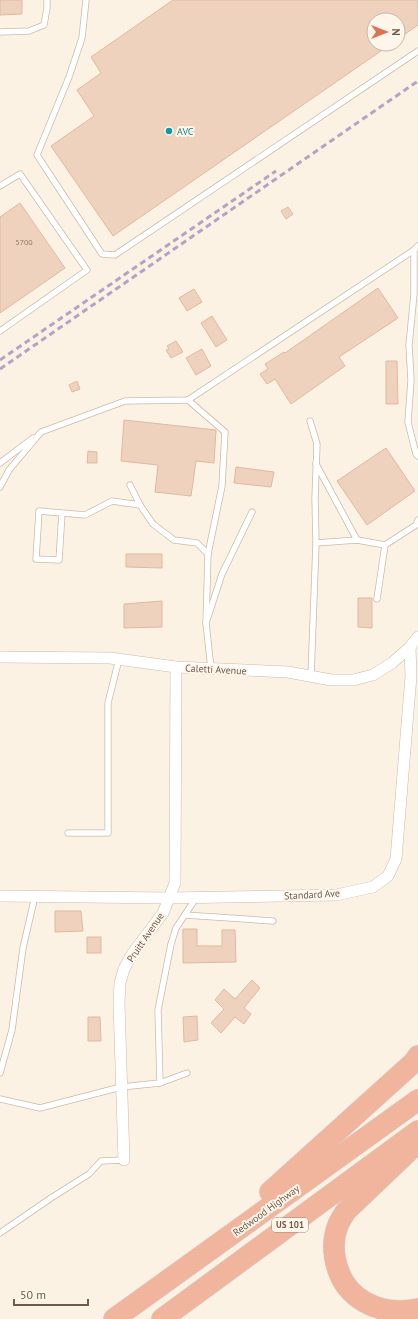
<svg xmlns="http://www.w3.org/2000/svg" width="418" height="1319" font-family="'PT Sans',sans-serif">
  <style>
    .building { fill: #eed2bd; stroke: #e0b99f }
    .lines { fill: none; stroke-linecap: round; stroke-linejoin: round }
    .service-casing { stroke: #cbbaab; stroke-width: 7 }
    .minor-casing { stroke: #cbbaab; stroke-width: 12 }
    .motorway-casing { stroke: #d7d1cd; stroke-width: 22 }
    .service { stroke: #fff; stroke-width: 5.5 }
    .minor { stroke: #fff; stroke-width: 11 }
    .motorway { stroke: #f1b59e; stroke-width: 21 }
    .rail { stroke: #b5a3c3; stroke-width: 3; stroke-dasharray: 6 4; stroke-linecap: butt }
    .culture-dot { fill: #0f9aa8; stroke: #fef6ea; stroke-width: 1.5 }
    .labels { text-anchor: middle; stroke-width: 4; stroke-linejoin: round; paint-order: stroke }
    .number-label { font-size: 8px; fill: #907768 }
    .shield { fill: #fef6ea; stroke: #9b887b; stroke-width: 1 }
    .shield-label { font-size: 9px; font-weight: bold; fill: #71594b }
    .culture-label { font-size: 10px; fill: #0d838f; stroke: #fef6ea; text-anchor: start }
    .street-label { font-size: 10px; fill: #71594b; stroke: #fef6ea }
  </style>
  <rect width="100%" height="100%" fill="#fbf2e4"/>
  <g class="building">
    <polygon points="0,0 22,0 22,14 0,15"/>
    <polygon points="173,0 418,0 418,25 398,39 398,20 374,20 374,44 391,44 113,236 51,146 94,116 77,90 101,73 91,57"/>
    <polygon points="20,203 65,268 0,313 0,217"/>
    <polygon points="288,207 293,214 286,219 281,211"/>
    <polygon points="378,288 398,318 339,357 345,366 291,404 275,379 267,384 260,374 268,369 265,364 284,352 285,353"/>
    <polygon points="194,289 202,302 187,311 179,298"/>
    <polygon points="212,316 227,340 216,347 201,323"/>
    <polygon points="176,341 183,352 171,358 166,350 169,349 167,346"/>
    <polygon points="202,349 211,366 196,375 186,358"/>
    <polygon points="386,361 397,361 398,404 386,404"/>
    <polygon points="77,381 80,389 72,392 69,385"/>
    <polygon points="124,420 216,430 214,463 196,461 191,496 155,492 158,465 121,461"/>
    <polygon points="386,448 415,491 367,525 337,481"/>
    <polygon points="88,451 97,452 97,463 87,463"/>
    <polygon points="236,467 274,472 271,487 234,483"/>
    <polygon points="126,554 162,554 162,568 126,567"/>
    <polygon points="358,598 372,598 372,628 358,627"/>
    <polygon points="162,601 162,627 124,628 124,604"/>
    <polygon points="55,911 81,911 83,931 55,932"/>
    <polygon points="183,929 197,929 197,946 222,946 222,930 235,930 236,962 183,963"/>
    <rect x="87" y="937" width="14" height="16"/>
    <polygon points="252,980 260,988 244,1008 251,1014 244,1024 235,1017 221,1033 211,1023 224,1009 215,1000 224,989 235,999"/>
    <polygon points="197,1016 198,1040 184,1042 183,1017"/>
    <polygon points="88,1017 100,1017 101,1041 88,1041"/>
  </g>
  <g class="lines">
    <defs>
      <g id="service">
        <polyline points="86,0 82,38 69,77 37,155 102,254 115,255 418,51"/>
        <polyline points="0,32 29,31 44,25 47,8 47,0"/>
        <polyline points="0,186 20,174 87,270 0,331"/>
        <polyline points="414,250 414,294 409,345 411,380 408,422 416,454 418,456"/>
        <polyline points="188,400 225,432 222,486 208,554 206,623"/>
        <polyline points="310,421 317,444 315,498 316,543"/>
        <polyline points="0,463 33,438"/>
        <polyline points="316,464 357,540"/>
        <polyline points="130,485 140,505 153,524 174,540 197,543 208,554"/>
        <polyline points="0,487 9,470 41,432 125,401 188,400 414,250 418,246"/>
        <polyline points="62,513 59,560 36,559 39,511 85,515 112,501 140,505"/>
        <polyline points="377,599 385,545 416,525 418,520"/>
        <polyline points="211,669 206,623 222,574 252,512"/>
        <polyline points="311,676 316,543 357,540 385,545"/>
        <polyline points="68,833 108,833 108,703 119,659"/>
        <polyline points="185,915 273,921"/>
        <polyline points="0,1073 12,1030 23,948 35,896"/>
        <polyline points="160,1083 158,1010 171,944 176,928 196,898"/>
        <polyline points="0,1099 40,1108 121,1087 160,1083 187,1073"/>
        <polyline points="0,1233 51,1198 89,1174 101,1161 124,1160"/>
      </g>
      <g id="minor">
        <polyline points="0,657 110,658 176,667 288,672 331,680 353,680 373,675 392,663 410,647 418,637"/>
        <polyline points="0,896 169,898 336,895 373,887 388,876 396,859 411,676 410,647"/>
        <polyline points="124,1160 119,1003 120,983 124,969 132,954 163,913 175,883 176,667"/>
      </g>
      <g id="motorway">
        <path d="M411 1149 346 1211C343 1216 340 1220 338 1225 334 1235 333 1247 335 1258 342 1299 379 1317 418 1309"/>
        <polyline points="270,1192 414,1062 418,1056"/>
        <polyline points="114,1319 418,1100"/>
        <polyline points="162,1319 418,1131"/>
      </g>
    </defs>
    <use href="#service" class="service-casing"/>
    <use href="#minor" class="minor-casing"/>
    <use href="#motorway" class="motorway-casing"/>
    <use href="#service" class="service"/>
    <use href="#minor" class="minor"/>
    <use href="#motorway" class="motorway"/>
    <g class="rail">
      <polyline points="0,360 276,171"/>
      <polyline points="0,369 418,81"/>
    </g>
  </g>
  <circle class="culture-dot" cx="169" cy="131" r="4"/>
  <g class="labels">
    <g class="number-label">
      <text x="24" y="245">5700</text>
    </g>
    <rect class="shield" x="272" y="1218" width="36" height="14" rx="3"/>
    <g class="shield-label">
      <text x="290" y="1228">US 101</text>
    </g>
    <g class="culture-label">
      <text x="177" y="135">AVC</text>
    </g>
    <g class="street-label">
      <text transform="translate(216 669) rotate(3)" y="4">Caletti Avenue</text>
      <text transform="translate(312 894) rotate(-3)" y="4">Standard Ave</text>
      <text transform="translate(145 937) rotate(-56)" y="4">Pruitt Avenue</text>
      <text transform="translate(266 1210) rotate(-36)" y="4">Redwood Highway</text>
    </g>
  </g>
  <g transform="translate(386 32) rotate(90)"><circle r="19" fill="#fef6ea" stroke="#c6b7aa"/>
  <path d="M0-3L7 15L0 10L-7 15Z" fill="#de7250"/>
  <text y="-6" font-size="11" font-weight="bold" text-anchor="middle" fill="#71594b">N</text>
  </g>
  <path d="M14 1299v6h74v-6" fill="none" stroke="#71594b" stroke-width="2"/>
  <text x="20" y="1299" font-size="12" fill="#71594b" stroke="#fef6ea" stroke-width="3" paint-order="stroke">50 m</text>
</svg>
